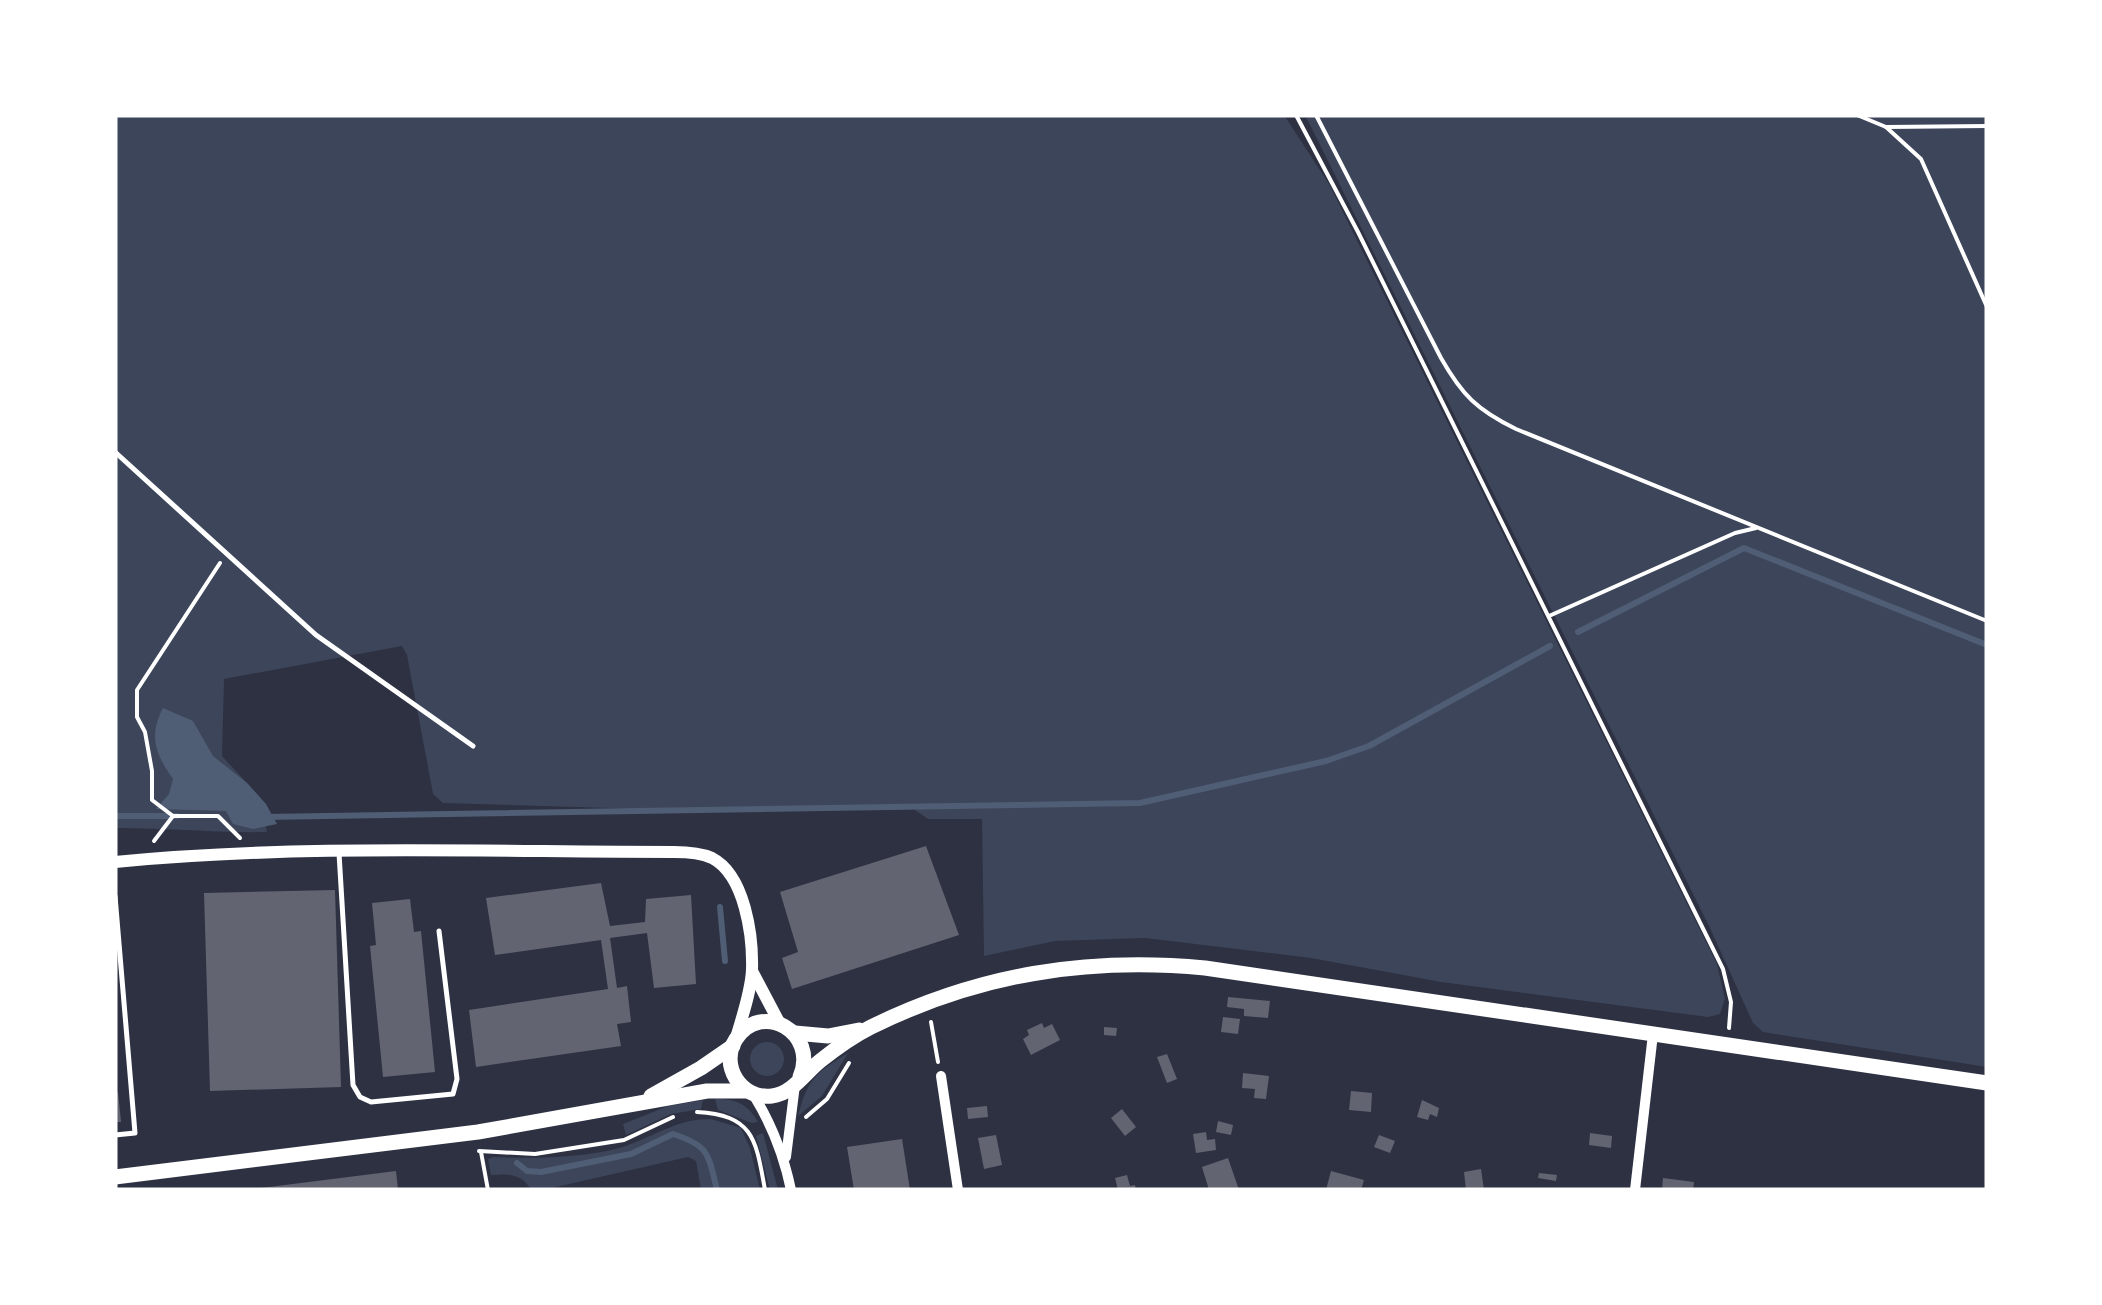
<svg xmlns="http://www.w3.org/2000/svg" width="2102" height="1305" font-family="'Noto Sans',sans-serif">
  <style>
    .green { fill: #3c4559 }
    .water { fill: #4f5d75 }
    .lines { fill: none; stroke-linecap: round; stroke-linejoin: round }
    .stream { stroke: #4f5d75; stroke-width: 6 }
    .building { fill: #626471 }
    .path { stroke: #fff; stroke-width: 4 }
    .service { stroke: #fff; stroke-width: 5 }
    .minor { stroke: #fff; stroke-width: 10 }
    .tertiary { stroke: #fff; stroke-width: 12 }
    .secondary { stroke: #fff; stroke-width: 15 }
  </style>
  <rect width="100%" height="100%" fill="#2d3142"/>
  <g class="green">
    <path d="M115 115H1284L1329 184 1717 964 1725 999 1720 1014 1708 1017 1441 982 1311 958 1145 938 1055 941 984 956 982 819H928L912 808 711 811 443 803 433 794 407 655 402 646 224 679 222 756 260 797 267 832C216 833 166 828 115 828Z"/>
    <polygon points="1305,115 1987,115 1987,1067 1775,1034 1763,1032 1753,1023 1709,926"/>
    <circle cx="767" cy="1059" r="17"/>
    <path d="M848 1053 822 1096 798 1116C807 1079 817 1072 848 1053Z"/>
    <path d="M715 1099C735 1098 748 1104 758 1122L752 1123 718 1110Z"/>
    <polygon points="703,1100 701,1109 671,1114 626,1135 623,1124 668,1106"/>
    <path d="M711 1119 741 1128 750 1148 760 1190H701L696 1161 688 1157 543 1190H531C522 1173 507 1174 491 1175L488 1159 493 1157C531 1159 595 1158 631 1144 660 1133 679 1119 711 1119Z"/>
    <polygon points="763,1133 778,1190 770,1190 756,1136"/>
  </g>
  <path class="water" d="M163 708 193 721 213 756 247 783 266 804 277 824 253 829 233 824 226 811 156 809 169 794 173 779C156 755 148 736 163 708Z"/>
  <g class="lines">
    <g class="stream">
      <polyline points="1578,632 1744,548 1987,645"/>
      <polyline points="115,816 177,816"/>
      <polyline points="264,817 1140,803 1326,761 1369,746 1550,646"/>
      <polyline points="720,907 725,961"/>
      <path d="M517 1163 527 1171 541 1172 631 1154 673 1134C710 1146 708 1154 717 1190"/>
    </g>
  </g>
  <g class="building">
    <polygon points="926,846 959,935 792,989 782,958 798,952 780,892"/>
    <polygon points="601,883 610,926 645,922 646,899 691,895 696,984 654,988 647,933 610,938 617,988 627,986 631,1022 617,1024 621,1046 476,1067 469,1010 608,989 601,940 495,955 486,898"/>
    <polygon points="335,890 341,1087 210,1091 204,893"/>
    <polygon points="410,899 414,932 421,931 435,1072 383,1077 370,946 376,945 372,903"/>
    <polygon points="1228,997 1270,1001 1268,1018 1244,1016 1244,1009 1227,1007"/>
    <polygon points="1223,1017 1240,1019 1238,1034 1221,1032"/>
    <polygon points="1042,1023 1044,1028 1052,1024 1060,1040 1031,1055 1023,1039 1029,1035 1027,1030"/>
    <polygon points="1104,1027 1117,1028 1116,1036 1104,1035"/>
    <polygon points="1167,1054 1177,1079 1167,1083 1157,1057"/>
    <polygon points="1243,1073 1269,1076 1266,1099 1254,1098 1255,1089 1242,1088"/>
    <polygon points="1351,1091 1372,1093 1371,1112 1349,1110"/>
    <polygon points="118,1092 121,1122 115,1122 115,1093"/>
    <polygon points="1422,1100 1439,1108 1437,1117 1430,1114 1428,1120 1417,1117"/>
    <polygon points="987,1106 988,1117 968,1119 967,1108"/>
    <polygon points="1122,1109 1136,1127 1125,1136 1111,1118"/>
    <polygon points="1218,1121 1233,1125 1231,1135 1216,1132"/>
    <polygon points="1206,1132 1207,1140 1215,1139 1216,1150 1196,1153 1193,1134"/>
    <polygon points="1590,1133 1612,1136 1611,1148 1589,1145"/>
    <polygon points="996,1135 1002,1165 984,1169 978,1138"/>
    <polygon points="1379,1135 1395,1141 1390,1153 1374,1147"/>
    <polygon points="902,1139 910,1190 854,1190 847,1147"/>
    <polygon points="1228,1158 1239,1190 1209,1190 1202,1167"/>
    <polygon points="1481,1169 1484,1190 1466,1190 1464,1172"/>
    <polygon points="396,1171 398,1190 261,1190 261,1188"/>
    <polygon points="1331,1171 1364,1180 1361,1190 1326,1190"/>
    <polygon points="1539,1173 1557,1175 1556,1181 1538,1178"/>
    <polygon points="1127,1175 1130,1186 1135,1185 1136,1190 1118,1190 1115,1178"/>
    <polygon points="1663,1178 1694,1182 1693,1190 1662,1190"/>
  </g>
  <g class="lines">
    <g class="path">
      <polyline points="1296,115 1358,232 1723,969 1731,1002 1729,1028"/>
      <path d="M1316 115 1441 358C1462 395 1477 410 1516 429L1987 621"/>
      <polyline points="1857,115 1886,127 1921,159 1987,307"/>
      <polyline points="1886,127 1987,126"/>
      <polyline points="1549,616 1735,533 1756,528"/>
      <polyline points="173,816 152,800 152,771 145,732 137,717 137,690 220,563"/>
      <polyline points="154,841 173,816 218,816 240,838"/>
      <polyline points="931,1022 938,1062"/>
      <path d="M697 1112C754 1115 756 1140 765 1190"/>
      <polyline points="806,1117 827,1099 849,1063"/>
      <polyline points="479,1151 535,1154 624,1140 673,1117"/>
      <polyline points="481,1152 488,1190"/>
    </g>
    <g class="service">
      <polyline points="115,452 316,635 473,746"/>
      <polyline points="339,853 353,1085 360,1097 371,1102 453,1094 457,1079 439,931"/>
      <polyline points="115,896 135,1133 115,1135"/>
    </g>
    <g class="minor">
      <polyline points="941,1076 958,1190"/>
      <path d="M753 1094C771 1123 784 1156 791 1190"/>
      <polyline points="786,1157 795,1085"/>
      <polyline points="1635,1190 1653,1034"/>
    </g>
    <g class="tertiary">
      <path d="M115 862C300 844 488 852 674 852 686 852 701 853 712 858 745 875 753 936 752 970 751 992 742 1017 736 1038"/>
      <polyline points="752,971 780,1024"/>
    </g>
    <g class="secondary">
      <polyline points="795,1033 828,1036 859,1030"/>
      <path d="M800 1077C819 1032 761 1000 736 1039 719 1065 741 1100 772 1096 792 1094 805 1073 820 1061 835 1049 853 1036 871 1027 979 974 1086 957 1205 968L1987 1083"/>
      <polyline points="651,1096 701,1068 733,1046"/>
      <polyline points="115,1177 478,1132 707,1091 747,1091"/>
    </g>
  </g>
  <rect width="2102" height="1305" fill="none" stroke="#ffffff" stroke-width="235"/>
</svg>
